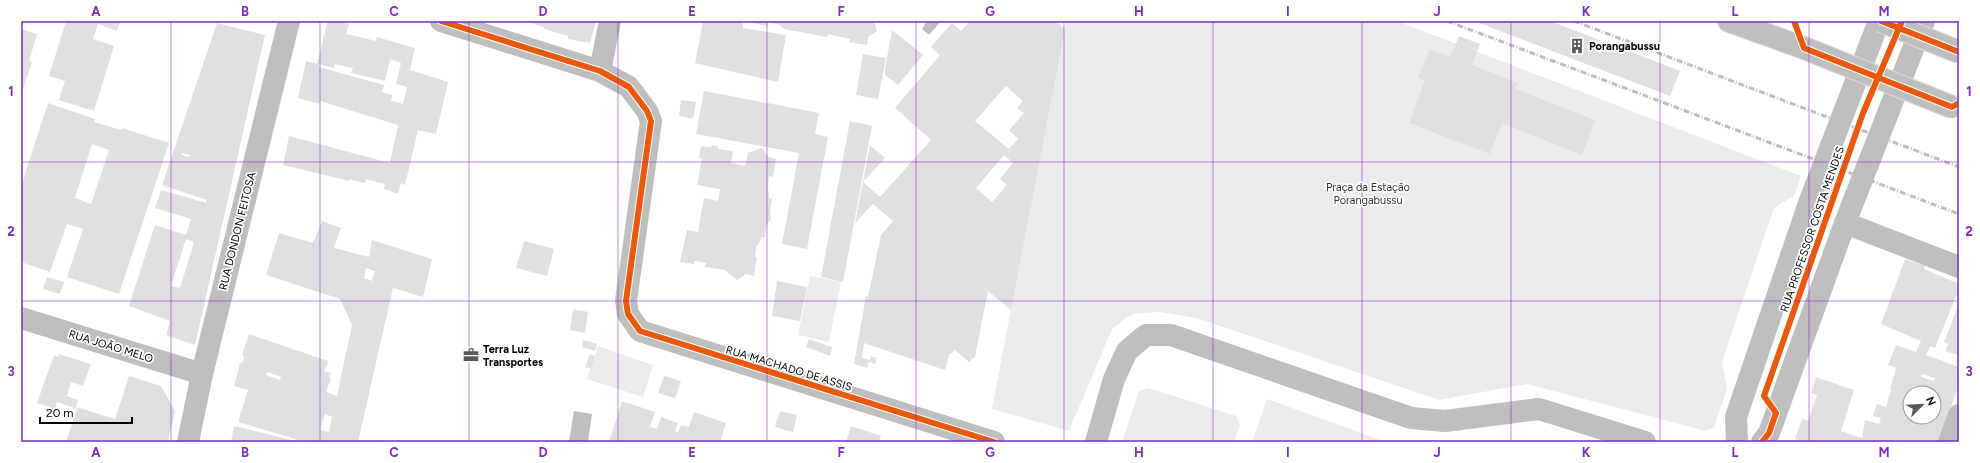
<svg xmlns="http://www.w3.org/2000/svg" width="1980" height="463" font-family="Figtree,sans-serif">
  <style>
    .green { fill: #ebebeb }
    .water { fill: #bebebe }
    .building { fill: #dfdfdf; fill-rule: evenodd }
    .lines { fill: none; stroke-linecap: round; stroke-linejoin: round }
    .major-casing { stroke: #dbdbdb; stroke-width: 24 }
    .minor { stroke: #bebebe; stroke-width: 22 }
    .major { stroke: #bebebe; stroke-width: 22 }
    .rail { stroke: #bebebe; stroke-width: 3; stroke-dasharray: 6 2 1 2; stroke-linecap: butt }
    .major-bridge-casing { stroke: #dbdbdb; stroke-width: 24; stroke-linecap: butt }
    .major-bridge { stroke: #bebebe; stroke-width: 22 }
    .cycleway-casing { stroke: #fff; stroke-width: 8 }
    .cycleway { stroke: #e8590c; stroke-width: 6 }
    .grid { fill: none; stroke: #7b2cbf; stroke-width: 1; stroke-opacity: 0.55 }
    .labels { text-anchor: middle; stroke-width: 3.5; stroke-linejoin: round; paint-order: stroke }
    .poi-label { font-size: 11px; font-weight: bold; fill: #000; stroke: #fff; text-anchor: start }
    .park-label { font-size: 11px; fill: #323232; stroke: #fff }
    .street-label { font-size: 11px; fill: #000; stroke: #fff }
    .neatline { fill: none; stroke: #7b2cbf; stroke-width: 1.5 }
    .grid-label { font-size: 13px; text-anchor: middle; font-weight: bold; fill: #7b2cbf }
  </style>
  <rect width="100%" height="100%" fill="#fff"/>
  <g class="green">
    <polygon points="1066,21 1397,21 1801,176 1794,196 1774,208 1722,362 1727,389 1714,427 1706,431 1527,384 1439,400 1197,318 1160,312 1144,313 1134,314 1126,318 1112,329 1069,431 992,409"/>
    <polygon points="810,276 841,282 829,342 798,335"/>
    <polygon points="598,346 653,365 643,397 587,379"/>
    <polygon points="1149,388 1236,416 1240,425 1234,442 1122,442 1139,391"/>
    <polygon points="1267,399 1386,442 1252,442"/>
  </g>
  <g class="water">
    <polygon points="927,21 941,21 929,35 922,29"/>
    <polygon points="574,411 592,414 588,442 569,442"/>
  </g>
  <g class="building">
    <polygon points="66,21 120,21 117,31 98,24 93,39 114,46 94,111 59,100 65,81 49,76"/>
    <path d="M328 21H337L349 24 346 34 376 41 377 37 415 48 410 70 448 82 436 134 418 130 405 185 401 183 398 194 384 189 385 184 366 179 365 183 349 179V181L283 165 289 136 390 163 398 125 320 101 319 104 298 98 306 61 317 64ZM390 59 401 63 396 84 407 87 403 104 391 101 392 95 382 92 384 85 319 67V64L334 68 335 64 353 68 351 73 385 81Z"/>
    <polygon points="525,21 596,21 590,43 568,39 568,36 544,29 544,27"/>
    <polygon points="703,21 743,21 743,28 786,35 778,82 695,63"/>
    <polygon points="751,21 874,21 877,31 868,37 867,45 849,42 850,39 828,34 827,37 784,29 778,24 768,23 768,26 751,23"/>
    <path d="M970 21H1056L1065 29 1011 310 988 291 975 357 969 362 955 350 949 355 945 370 864 343 862 358 870 360 871 356 877 358 875 364 869 362 867 368 854 364 866 296 868 297 881 235 893 221 873 204 855 223 863 182 880 197 931 140 895 108 940 55 931 47 952 23 961 31ZM1006 86 1023 101 1017 108 1024 113 1009 130 1018 139 1009 149 975 121ZM1004 155 1013 163 1000 179 1007 185 992 202 976 188Z"/>
    <polygon points="1474,21 1550,21 1680,71 1670,96"/>
    <path d="M217 23 265 35 195 345 166 335 170 321 129 306 155 225 186 235 191 219 155 208 161 190 206 203 207 200 162 185ZM182 153 190 155V157L182 155ZM186 239 194 242 180 288 171 286Z"/>
    <polygon points="21,29 37,34 29,61 32,62 22,92 21,91"/>
    <polygon points="892,30 923,55 898,85 885,75 885,69"/>
    <polygon points="1459,36 1480,44 1472,65 1518,83 1515,89 1595,120 1582,155 1502,123 1490,154 1409,123 1425,80 1418,78 1430,49 1450,57"/>
    <polygon points="863,54 886,58 878,99 856,95"/>
    <polygon points="704,91 819,113 815,134 828,137 807,249 782,244 799,153 696,134"/>
    <polygon points="681,100 696,102 693,119 679,116"/>
    <path d="M48 103 95 119 94 122 121 130 122 128 169 143 119 294 67 277 83 229 67 224 50 272 21 262V186ZM92 144 109 150 91 204 75 198Z"/>
    <polygon points="850,121 872,126 843,282 821,277"/>
    <polygon points="713,145 718,146 718,149 733,151 731,163 745,166 748,153 762,148 768,157 776,159 773,177 769,176 768,186 769,198 772,199 770,211 771,219 767,224 765,237 762,237 756,248 755,257 757,257 754,276 746,274 737,280 725,270 705,267 706,263 694,261 694,264 680,262 687,230 698,232 704,198 718,201 720,189 697,185 702,159 699,158 701,146 709,147"/>
    <polygon points="870,145 885,158 863,182"/>
    <path d="M322 221 341 228 334 248 369 257 372 240 432 259 423 297 393 288 358 442H305L238 422 248 390 234 386 240 363 242 364 244 356 242 355 249 334 328 361 324 371 331 373 329 378H331L326 392 337 396 352 325 340 299 266 275 279 233 313 243ZM366 268 375 271 372 281 364 278ZM267 372 281 377 280 380 266 375ZM325 414 332 417 329 432 320 430Z"/>
    <polygon points="524,241 554,249 547,276 516,268"/>
    <path d="M1905 259 1925 266 1924 269 1959 284V297L1956 296 1935 348 1930 346 1926 355 1959 367V385L1938 442H1804L1795 439 1802 419 1808 421 1817 395 1811 393 1816 377 1854 390 1841 431 1862 438 1865 420 1879 424 1881 418 1873 416 1877 404 1886 407 1891 390 1890 389 1896 368 1888 365 1896 345 1916 352 1921 341 1881 324ZM1922 374 1935 378 1934 381 1921 377ZM1910 393H1934V417H1910Z"/>
    <polygon points="47,277 64,282 60,294 43,289"/>
    <polygon points="777,281 807,287 800,321 772,316"/>
    <polygon points="1959,304 1959,355 1945,351 1948,344 1944,342"/>
    <polygon points="573,309 588,312 585,333 570,330"/>
    <polygon points="809,339 832,347 830,356 806,347"/>
    <polygon points="583,340 597,344 595,351 582,347"/>
    <polygon points="59,354 91,364 83,386 71,382 67,396 78,400 76,407 115,419 129,376 161,386 175,411 168,442 66,442 77,409 57,402 55,409 37,403 54,355 58,357"/>
    <polygon points="590,354 595,356 591,369 585,367"/>
    <polygon points="664,376 681,381 675,398 658,393"/>
    <polygon points="622,401 655,412 650,427 657,429 661,417 678,423 675,431 678,433 681,425 689,427 694,412 726,423 720,442 609,442"/>
    <polygon points="780,411 797,415 793,432 775,427"/>
    <polygon points="234,426 296,441 296,442 231,442"/>
    <polygon points="851,426 881,436 879,442 846,442"/>
  </g>
  <g class="lines">
    <defs>
      <polyline id="major" points="1729,21 1804,48"/>
    </defs>
    <use href="#major" class="major-casing"/>
    <g class="minor">
      <polyline points="441,21 600,71 629,87 647,111 651,121 626,301 628,314 640,331 994,442"/>
      <polyline points="600,71 610,21"/>
      <polyline points="1845,223 1959,267"/>
      <polyline points="21,318 202,374"/>
      <polyline points="188,442 202,374 289,21"/>
      <polyline points="1096,442 1114,379 1127,351 1146,335 1171,335 1411,418 1445,421 1539,409 1645,442"/>
      <polyline points="1737,442 1736,417 1809,203 1879,21"/>
      <polyline points="1762,442 1769,433 1845,223 1924,21"/>
      <polyline points="1949,442 1959,415"/>
    </g>
    <use href="#major" class="major"/>
    <g class="rail">
      <polyline points="1447,21 1959,214"/>
      <polyline points="1574,21 1959,167"/>
    </g>
    <defs>
      <g id="major-bridge">
        <polyline points="1881,21 1959,52"/>
        <polyline points="1804,48 1952,107"/>
      </g>
    </defs>
    <use href="#major-bridge" class="major-bridge-casing"/>
    <use href="#major-bridge" class="major-bridge"/>
    <defs>
      <g id="cycleway">
        <polyline points="441,21 600,71 629,87 647,111 651,121 626,301 628,314 640,331 994,442"/>
        <polyline points="1794,21 1804,48 1952,107 1959,103"/>
        <polyline points="1881,21 1959,52"/>
        <polyline points="1762,442 1769,433 1776,413 1764,396 1863,113 1902,21"/>
      </g>
    </defs>
    <use href="#cycleway" class="cycleway-casing"/>
    <use href="#cycleway" class="cycleway"/>
  </g>
  <path class="grid" d="M171 21V442M320 21V442M469 21V442M618 21V442M767 21V442M916 21V442M1064 21V442M1213 21V442M1362 21V442M1511 21V442M1660 21V442M1809 21V442M21 162H1959M21 301H1959"/>
  <defs>
    <symbol id="building-bare" viewBox="-9 -9 18 18"><path d="M-4-6H4V6H1V3H-1V6H-4ZM-2.5-4.3h1.7v1.8h-1.7ZM.8-4.3h1.7v1.8H.8ZM-2.5-1h1.7V.8h-1.7ZM.8-1h1.7V.8H.8Z" fill="#595959" stroke="#fff" stroke-width="2.5" paint-order="stroke"/></symbol>
    <symbol id="office-bare" viewBox="-9 -9 18 18"><path d="M-6-3h4V-5.5h4V-3h4V5H-6ZM-1-4.5V-3h2v-1.5ZM-6 0V1H6V0Z" fill="#595959" stroke="#fff" stroke-width="2.5" paint-order="stroke"/></symbol>
  </defs>
  <g fill-rule="evenodd">
    <use href="#building-bare" x="1566" y="35" width="22" height="22"/>
    <use href="#office-bare" x="460" y="344" width="22" height="22"/>
  </g>
  <g class="labels">
    <g class="poi-label">
      <text x="1589" y="50">Porangabussu</text>
      <text x="483" y="353">Terra Luz<tspan x="483" dy="13">Transportes</tspan></text>
    </g>
    <g class="park-label">
      <text x="1368" y="191">Praça da Estação<tspan x="1368" dy="13">Porangabussu</tspan></text>
    </g>
    <g class="street-label">
      <text transform="translate(1812 229) rotate(-71)" y="4">RUA PROFESSOR COSTA MENDES</text>
      <text transform="translate(237 231) rotate(-76)" y="4">RUA DONDON FEITOSA</text>
      <text transform="translate(111 346) rotate(17)" y="4">RUA JOÃO MELO</text>
      <text transform="translate(789 368) rotate(17)" y="4">RUA MACHADO DE ASSIS</text>
    </g>
  </g>
  <rect width="1980" height="463" fill="none" stroke="#ffffff" stroke-width="44"/>
  <g transform="translate(1922 405) rotate(66)"><circle r="19" fill="#ffffff" stroke="#999999"/>
  <path d="M0-3L7 15L0 10L-7 15Z" fill="#595959"/>
  <text y="-6" font-size="11" font-weight="bold" text-anchor="middle" fill="#000000">N</text>
  </g>
  <path d="M40 417v6h92v-6" fill="none" stroke="#000000" stroke-width="2"/>
  <text x="46" y="417" font-size="12" fill="#000000" stroke="#ffffff" stroke-width="3" paint-order="stroke">20 m</text>
  <rect x="22" y="22" width="1936" height="419" class="neatline"/>
  <g class="grid-label">
    <text x="96" y="16">A</text>
    <text x="245" y="16">B</text>
    <text x="394" y="16">C</text>
    <text x="543" y="16">D</text>
    <text x="692" y="16">E</text>
    <text x="841" y="16">F</text>
    <text x="990" y="16">G</text>
    <text x="1139" y="16">H</text>
    <text x="1288" y="16">I</text>
    <text x="1437" y="16">J</text>
    <text x="1586" y="16">K</text>
    <text x="1735" y="16">L</text>
    <text x="1884" y="16">M</text>
    <text x="11" y="96">1</text>
    <text x="1969" y="96">1</text>
    <text x="11" y="236">2</text>
    <text x="1969" y="236">2</text>
    <text x="11" y="376">3</text>
    <text x="1969" y="376">3</text>
    <text x="96" y="457">A</text>
    <text x="245" y="457">B</text>
    <text x="394" y="457">C</text>
    <text x="543" y="457">D</text>
    <text x="692" y="457">E</text>
    <text x="841" y="457">F</text>
    <text x="990" y="457">G</text>
    <text x="1139" y="457">H</text>
    <text x="1288" y="457">I</text>
    <text x="1437" y="457">J</text>
    <text x="1586" y="457">K</text>
    <text x="1735" y="457">L</text>
    <text x="1884" y="457">M</text>
  </g>
</svg>
